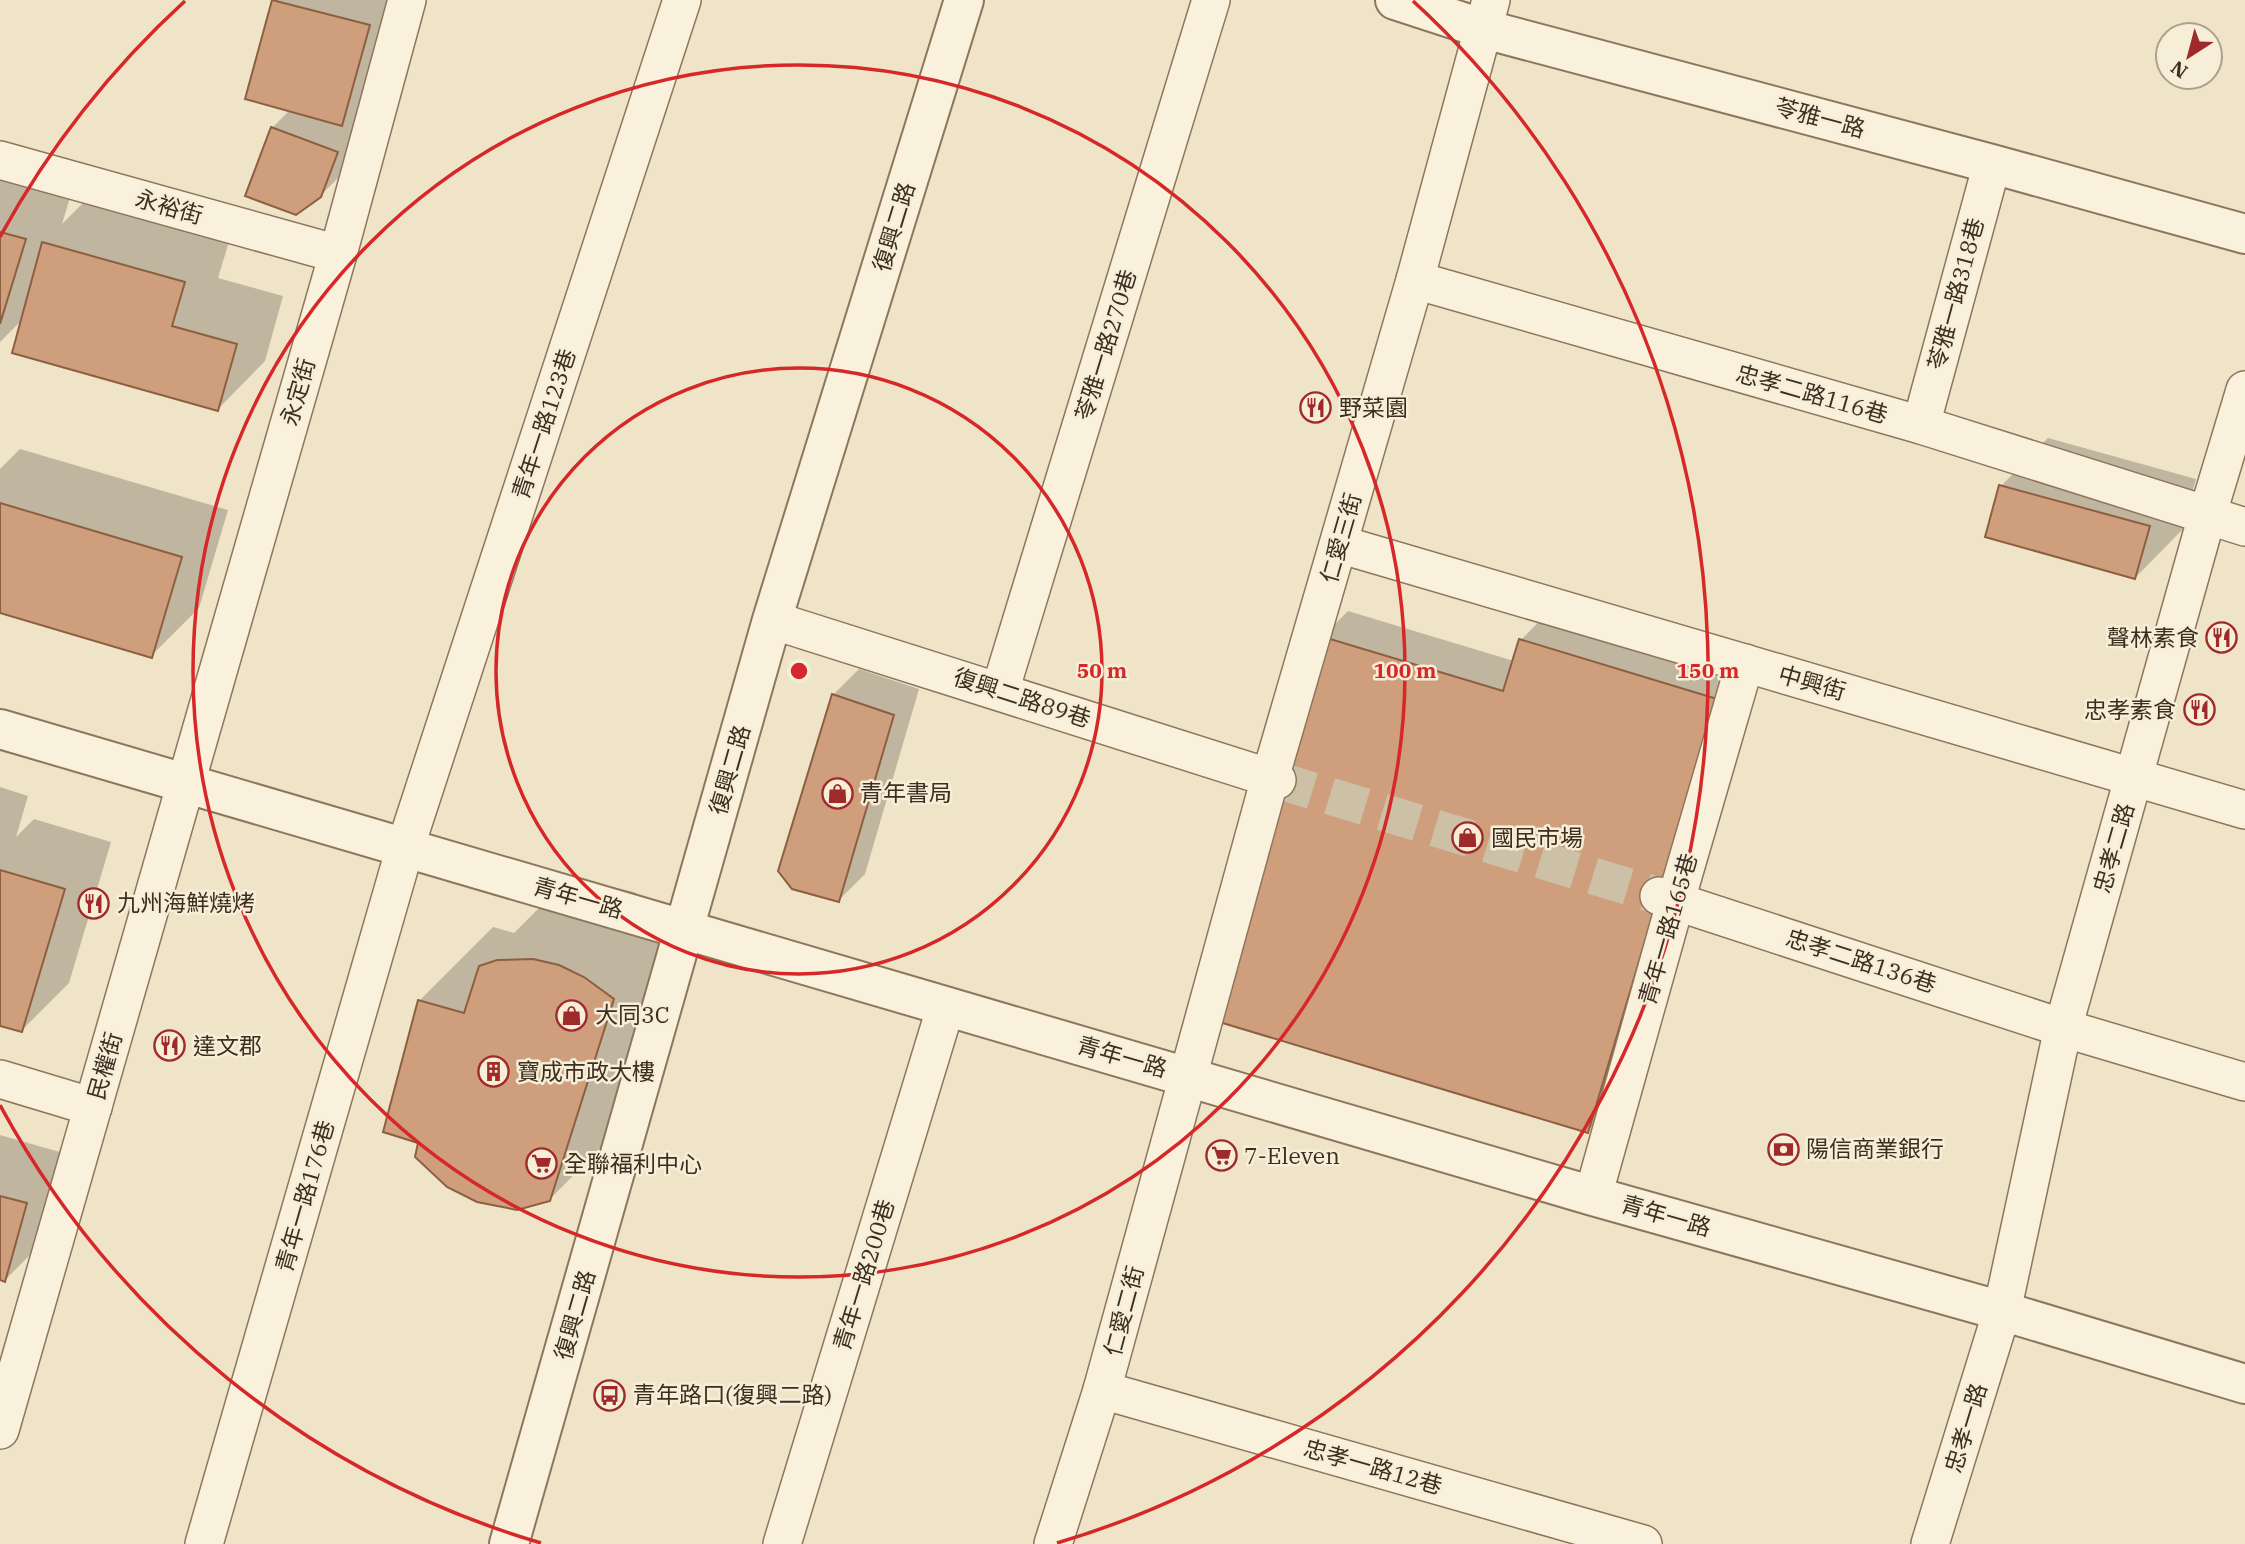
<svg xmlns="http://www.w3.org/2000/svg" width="2245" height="1544" font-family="'IBM Plex Serif','Noto Sans TC',serif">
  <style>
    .shadow { fill: #0003 }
    .building { fill: #cf9f7d; stroke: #8d5f41; stroke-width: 2 }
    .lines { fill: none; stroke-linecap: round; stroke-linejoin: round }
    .minor-tunnel { stroke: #ccc0a6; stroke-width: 37; stroke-dasharray: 37 18; stroke-linecap: butt }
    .minor-casing { stroke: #8d765c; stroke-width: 40 }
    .tertiary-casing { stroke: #8d765c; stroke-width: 42 }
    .minor { stroke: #faf1dc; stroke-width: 37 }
    .tertiary { stroke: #faf1dc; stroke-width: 38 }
    .ring { fill: none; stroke: #d62828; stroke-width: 3.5 }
    .labels { text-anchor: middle; stroke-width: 5; stroke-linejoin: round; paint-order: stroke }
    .street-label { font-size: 23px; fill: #3d2e20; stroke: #f7eed8 }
    .poi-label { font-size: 23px; fill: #3d2e20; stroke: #f7eed8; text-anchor: start }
    .centre { fill: #d62828; stroke: #f7eed8; stroke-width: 3.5 }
    .ring-label { font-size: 21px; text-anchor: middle; font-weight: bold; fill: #d62828; stroke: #f7eed8; stroke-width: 5; stroke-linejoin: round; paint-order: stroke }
  </style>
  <rect width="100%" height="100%" fill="#f0e4c8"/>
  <g class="shadow">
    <polygon points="273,0 410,0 368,148 320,196 272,128 290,110 247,97"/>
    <polygon points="0,173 72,191 62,224 91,195 231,235 218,278 283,296 265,361 218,409 23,319 0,342"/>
    <polygon points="2048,438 2196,479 2182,530 2135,578 2001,486"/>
    <polygon points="20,449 228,510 199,608 151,656 0,611 0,469"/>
    <polygon points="1348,611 1514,661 1521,640 1547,613 1742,673 1614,1105 1587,1131 1322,637"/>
    <polygon points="859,669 919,689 865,874 839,900 833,695"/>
    <polygon points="0,787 28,796 16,837 34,819 111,842 69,983 22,1030 0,1024"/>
    <polygon points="608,886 634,892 658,904 686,925 623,1125 549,1200 420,1142 419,1001 493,927 514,933 554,893 572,887"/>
    <polygon points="0,1135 74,1156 52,1233 5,1280 0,1279"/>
  </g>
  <g class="building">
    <polygon points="272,0 370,25 342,126 245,99"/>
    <polygon points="271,127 338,152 321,197 296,215 245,196"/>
    <polygon points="0,232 26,239 0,324"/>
    <polygon points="42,242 185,282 172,326 237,344 218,411 12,353"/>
    <polygon points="1999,485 2150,526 2135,579 1985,537"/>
    <polygon points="0,503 182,557 152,658 0,613"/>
    <polygon points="1320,636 1503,691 1519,639 1717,699 1588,1133 1206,1018"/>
    <polygon points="832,694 894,715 839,902 792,889 778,871"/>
    <polygon points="0,870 65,889 22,1032 0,1026"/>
    <polygon points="533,959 559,965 584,977 614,999 550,1201 517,1210 477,1202 447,1187 415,1157 418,1143 383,1132 418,1000 464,1013 479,966 497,960"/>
    <polygon points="0,1196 27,1203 5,1282 0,1280"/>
  </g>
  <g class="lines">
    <polyline class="minor-tunnel" points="1277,780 1659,896"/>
    <defs>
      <g id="minor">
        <polyline points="0,160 338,254"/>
        <polyline points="1415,280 1921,425 2245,527"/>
        <polyline points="1921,425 1992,164"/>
        <polyline points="1339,544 2245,810"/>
        <polyline points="772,620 1277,780"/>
        <polyline points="1000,691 1211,0"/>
        <polyline points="1659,896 2063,1028 2245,1082"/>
        <polyline points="0,1079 93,1107"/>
        <polyline points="1593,1196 1676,900 1745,663"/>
        <polyline points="1102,1390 1643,1544"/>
        <polyline points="0,1430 338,254 407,0"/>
        <polyline points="204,1544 405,848 682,0"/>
        <polyline points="782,1544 946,1006"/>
        <polyline points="1053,1544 1102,1390 1270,778 1415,280 1491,0"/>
        <polyline points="1930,1544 2002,1311 2063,1028 2207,516 2245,390"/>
      </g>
      <g id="tertiary">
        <polyline points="1395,0 1484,29 1992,164 2245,234"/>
        <polyline points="0,729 1593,1196 2002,1311 2245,1384"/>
        <polyline points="509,1544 772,620 964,0"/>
      </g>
    </defs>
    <use href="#minor" class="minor-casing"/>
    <use href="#tertiary" class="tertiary-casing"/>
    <use href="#minor" class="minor"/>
    <use href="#tertiary" class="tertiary"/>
  </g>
  <g class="ring">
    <circle cx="799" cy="671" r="303"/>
    <circle cx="799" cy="671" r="606"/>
    <path d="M541 1543A909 909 0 0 1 0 1105M0 237A909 909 0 0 1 185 1M1413 1A909 909 0 0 1 1057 1543"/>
  </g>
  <defs>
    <symbol id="restaurant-ring" viewBox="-11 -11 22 22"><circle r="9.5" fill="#f7eed8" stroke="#9e2a2b" stroke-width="1.5"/><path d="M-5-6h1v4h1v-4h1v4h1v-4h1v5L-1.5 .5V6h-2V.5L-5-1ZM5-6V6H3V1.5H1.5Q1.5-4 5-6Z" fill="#9e2a2b"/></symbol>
    <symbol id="shop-ring" viewBox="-11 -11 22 22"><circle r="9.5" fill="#f7eed8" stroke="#9e2a2b" stroke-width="1.5"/><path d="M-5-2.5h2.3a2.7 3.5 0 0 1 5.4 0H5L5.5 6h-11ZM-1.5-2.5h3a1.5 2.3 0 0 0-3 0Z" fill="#9e2a2b"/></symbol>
    <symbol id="building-ring" viewBox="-11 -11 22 22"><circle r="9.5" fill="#f7eed8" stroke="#9e2a2b" stroke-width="1.5"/><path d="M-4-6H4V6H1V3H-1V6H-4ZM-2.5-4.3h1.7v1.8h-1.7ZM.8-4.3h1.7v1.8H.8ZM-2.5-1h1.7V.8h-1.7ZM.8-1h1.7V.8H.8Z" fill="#9e2a2b"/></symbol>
    <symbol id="bank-ring" viewBox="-11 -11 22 22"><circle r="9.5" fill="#f7eed8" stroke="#9e2a2b" stroke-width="1.5"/><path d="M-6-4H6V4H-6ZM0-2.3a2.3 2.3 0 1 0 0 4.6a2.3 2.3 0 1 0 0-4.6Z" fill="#9e2a2b"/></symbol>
    <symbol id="supermarket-ring" viewBox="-11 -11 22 22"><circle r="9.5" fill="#f7eed8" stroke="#9e2a2b" stroke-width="1.5"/><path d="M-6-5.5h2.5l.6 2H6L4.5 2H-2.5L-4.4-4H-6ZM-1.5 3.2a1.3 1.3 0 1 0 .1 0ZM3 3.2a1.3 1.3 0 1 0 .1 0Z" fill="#9e2a2b"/></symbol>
    <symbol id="bus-ring" viewBox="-11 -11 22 22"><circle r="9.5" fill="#f7eed8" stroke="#9e2a2b" stroke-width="1.5"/><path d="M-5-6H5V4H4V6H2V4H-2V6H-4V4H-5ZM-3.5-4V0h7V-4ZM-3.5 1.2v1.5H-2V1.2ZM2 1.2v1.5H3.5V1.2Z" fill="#9e2a2b"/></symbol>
  </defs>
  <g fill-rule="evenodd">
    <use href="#restaurant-ring" x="1298" y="390" width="35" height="35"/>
    <use href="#restaurant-ring" x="2204" y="620" width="35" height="35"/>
    <use href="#restaurant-ring" x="2182" y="692" width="35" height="35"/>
    <use href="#shop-ring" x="820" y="776" width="35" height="35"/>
    <use href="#shop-ring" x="1450" y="820" width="35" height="35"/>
    <use href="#restaurant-ring" x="76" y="886" width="35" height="35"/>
    <use href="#shop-ring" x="554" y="998" width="35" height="35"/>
    <use href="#restaurant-ring" x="152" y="1028" width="35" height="35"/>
    <use href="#building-ring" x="476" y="1054" width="35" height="35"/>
    <use href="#bank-ring" x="1766" y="1132" width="35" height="35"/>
    <use href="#supermarket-ring" x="1204" y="1138" width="35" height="35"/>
    <use href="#supermarket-ring" x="524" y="1146" width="35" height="35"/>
    <use href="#bus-ring" x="592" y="1378" width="35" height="35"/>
  </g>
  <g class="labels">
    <g class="street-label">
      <text transform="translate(1820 118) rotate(15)" y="8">苓雅一路</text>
      <text transform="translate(169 207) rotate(16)" y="8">永裕街</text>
      <text transform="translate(894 227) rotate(-73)" y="8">復興二路</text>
      <text transform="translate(1956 294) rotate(-75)" y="8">苓雅一路318巷</text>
      <text transform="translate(1106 345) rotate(-73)" y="8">苓雅一路270巷</text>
      <text transform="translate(298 392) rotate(-74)" y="8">永定街</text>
      <text transform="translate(1812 394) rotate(16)" y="8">忠孝二路116巷</text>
      <text transform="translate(544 424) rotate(-72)" y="8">青年一路123巷</text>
      <text transform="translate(1341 538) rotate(-74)" y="8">仁愛三街</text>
      <text transform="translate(1812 683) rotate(16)" y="8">中興街</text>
      <text transform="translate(1022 698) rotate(18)" y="8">復興二路89巷</text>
      <text transform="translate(730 770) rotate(-74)" y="8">復興二路</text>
      <text transform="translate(2114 848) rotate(-74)" y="8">忠孝二路</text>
      <text transform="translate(578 898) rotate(16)" y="8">青年一路</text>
      <text transform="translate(1668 929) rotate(-74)" y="8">青年一路165巷</text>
      <text transform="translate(1861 961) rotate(18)" y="8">忠孝二路136巷</text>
      <text transform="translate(1122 1057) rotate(16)" y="8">青年一路</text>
      <text transform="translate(105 1066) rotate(-74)" y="8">民權街</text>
      <text transform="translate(305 1196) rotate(-74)" y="8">青年一路176巷</text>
      <text transform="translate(1666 1216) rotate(16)" y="8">青年一路</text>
      <text transform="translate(864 1275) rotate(-73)" y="8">青年一路200巷</text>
      <text transform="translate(1124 1311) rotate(-75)" y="8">仁愛二街</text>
      <text transform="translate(575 1315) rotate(-74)" y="8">復興二路</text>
      <text transform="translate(1966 1428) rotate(-73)" y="8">忠孝一路</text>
      <text transform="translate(1373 1467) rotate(16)" y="8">忠孝一路12巷</text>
    </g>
    <g class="poi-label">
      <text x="1339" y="416">野菜園</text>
      <text x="2199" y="646" text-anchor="end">聲林素食</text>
      <text x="2176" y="718" text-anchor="end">忠孝素食</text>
      <text x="860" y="801">青年書局</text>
      <text x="1491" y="846">國民市場</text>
      <text x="117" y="911">九州海鮮燒烤</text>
      <text x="595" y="1023">大同3C</text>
      <text x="193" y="1054">達文郡</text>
      <text x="517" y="1080">寶成市政大樓</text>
      <text x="1806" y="1157">陽信商業銀行</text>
      <text x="1244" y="1164">7-Eleven</text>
      <text x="564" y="1172">全聯福利中心</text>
      <text x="633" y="1403">青年路口(復興二路)</text>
    </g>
  </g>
  <circle cx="799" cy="671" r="10" class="centre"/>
  <g class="ring-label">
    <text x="1102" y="678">50 m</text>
    <text x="1405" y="678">100 m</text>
    <text x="1708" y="678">150 m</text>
  </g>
  <g transform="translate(2189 56) rotate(216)"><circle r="33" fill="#f7eed8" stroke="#ada18e" stroke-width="2"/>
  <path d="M0-5L12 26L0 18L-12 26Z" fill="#9e2a2b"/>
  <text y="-10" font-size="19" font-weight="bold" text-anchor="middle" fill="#3d2e20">N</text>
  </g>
</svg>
